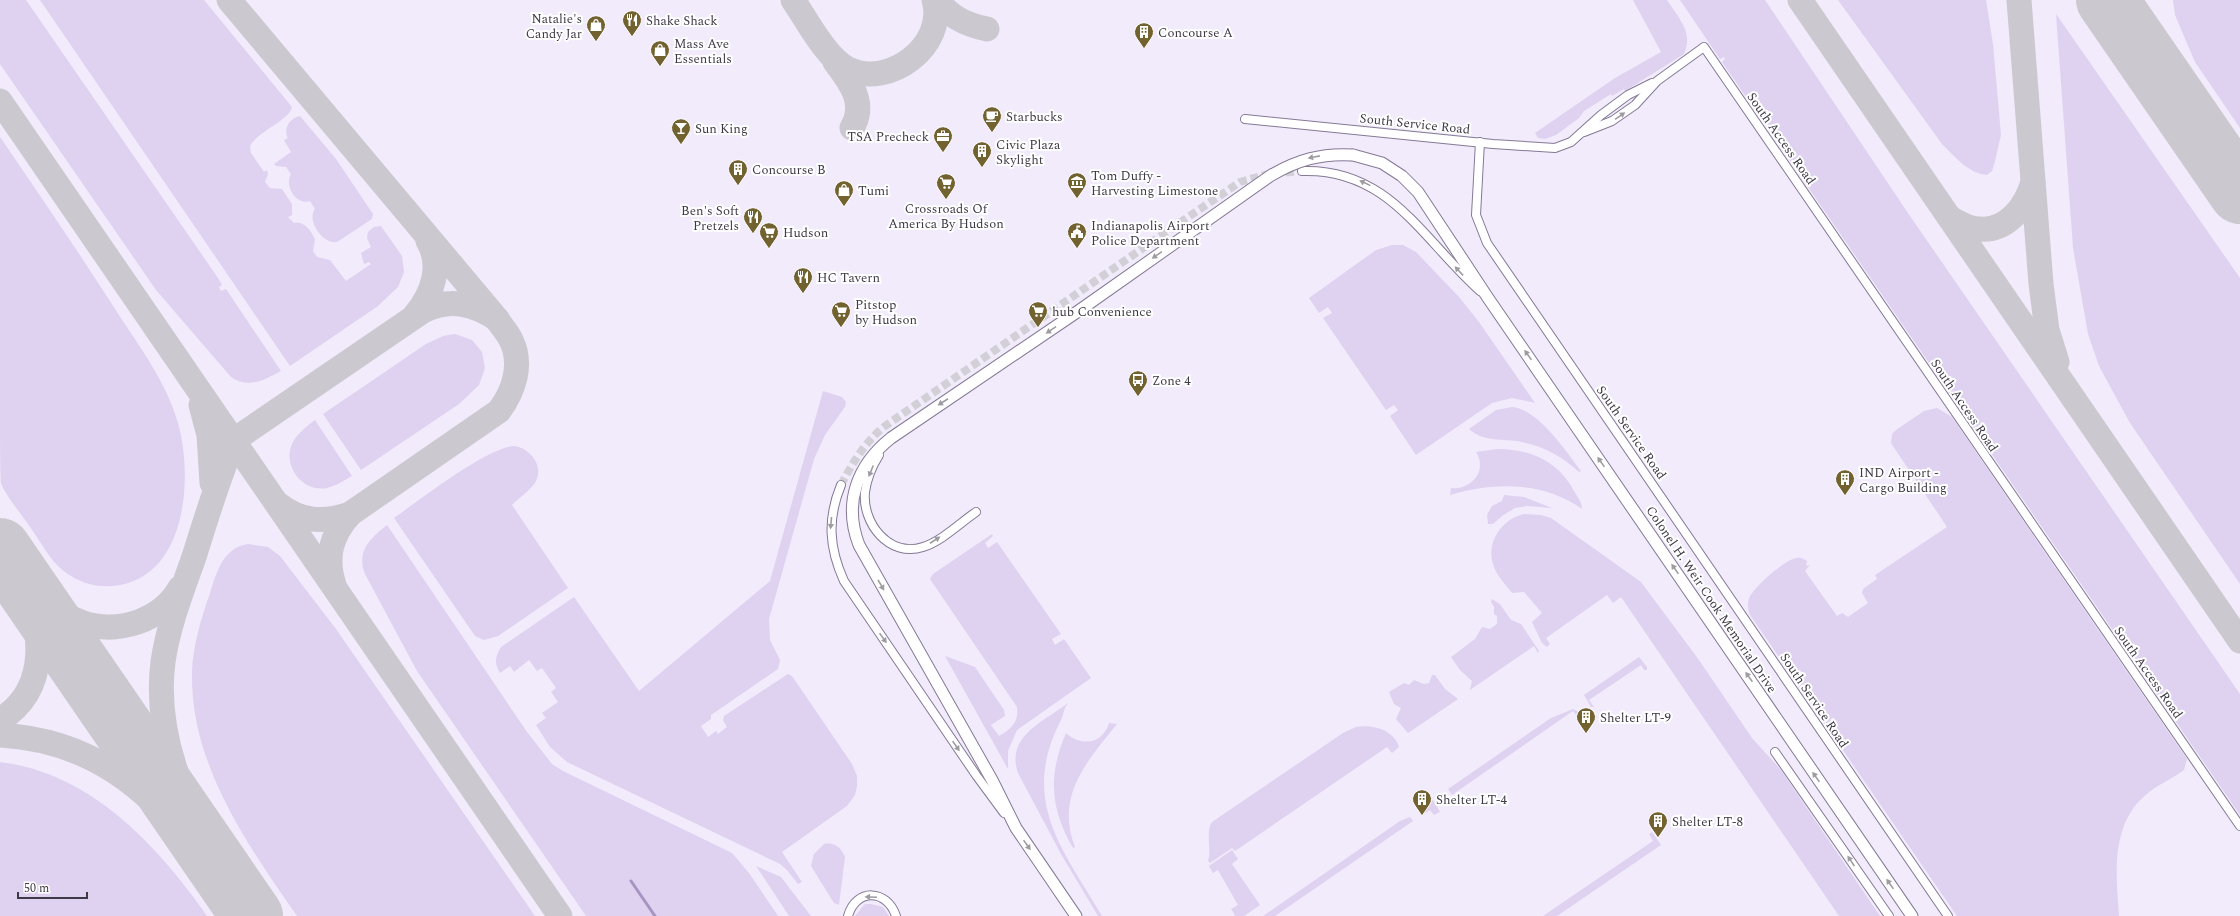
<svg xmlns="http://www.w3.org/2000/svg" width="2240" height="916" font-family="Spectral,serif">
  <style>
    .built { fill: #f1ebfb }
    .green { fill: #dfd2f1 }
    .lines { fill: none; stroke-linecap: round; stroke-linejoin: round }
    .stream { stroke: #a794c1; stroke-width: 3 }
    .taxiway { stroke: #ccc8d0; stroke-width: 25 }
    .runway { stroke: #ccc8d0; stroke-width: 62 }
    .street-tunnel { stroke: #d2cfd7; stroke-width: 8; stroke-dasharray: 8 4; stroke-linecap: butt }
    .street-casing { stroke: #857996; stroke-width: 10 }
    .secondary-casing { stroke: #857996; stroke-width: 13 }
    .street { stroke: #fff; stroke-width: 8 }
    .secondary { stroke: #fff; stroke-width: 11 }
    .secondary-bridge-casing { stroke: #857996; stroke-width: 13; stroke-linecap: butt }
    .secondary-bridge { stroke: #fff; stroke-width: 11 }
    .oneway { fill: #9e9ca2 }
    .labels { text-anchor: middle; stroke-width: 4; stroke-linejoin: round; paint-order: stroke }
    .poi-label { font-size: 13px; fill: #3e3946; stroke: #fff; text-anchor: start }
    .street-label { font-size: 13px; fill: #3e3946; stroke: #fff }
  </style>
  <rect width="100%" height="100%" fill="#f7f4fb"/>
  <rect class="built" x="0" y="0" width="2240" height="916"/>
  <g class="green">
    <path d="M0 0H26L218 278 222 285 219 287 221 291 226 289 281 371C264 380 249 389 231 377L156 290 0 64Z"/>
    <path d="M40 0H204L292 107C290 120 258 131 250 146L251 153 264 172 267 170 268 174 265 182 270 188 282 189 292 204V215L288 217 294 223C305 221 310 230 315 239L313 251 317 257 330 260 346 281 371 264 369 262 364 264 361 253 371 247 367 238 368 232 374 227 381 226 402 256 404 272 398 287 378 306 290 366Z"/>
    <path d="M1633 0H1667C1678 17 1694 33 1684 54L1625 91 1624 89 1612 96 1611 94 1584 111 1579 118 1556 135 1545 139 1538 138 1535 133 1615 78 1661 52Z"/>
    <polygon points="1680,0 1765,0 1910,216 2240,694 2240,815 1722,62 1725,59 1724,57 1720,59"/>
    <path d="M1838 0H1986L1993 44 2001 135 1995 161 1992 171 1987 175C1968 173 1955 157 1942 144Z"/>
    <polygon points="2173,0 2240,0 2240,128 2195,62 2175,15"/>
    <polygon points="2056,14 2240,278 2240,584 2130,423 2099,366 2088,334 2073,248"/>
    <path d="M300 116 336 159 373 214 372 219 337 242C323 245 306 220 315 209L310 201C296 206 284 185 291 174L286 167 276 166 274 164 291 152 284 140 288 138C283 128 290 118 300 116Z"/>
    <path d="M0 137C40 195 79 253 117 312 141 349 170 387 180 431 192 483 185 573 120 585 101 589 81 584 65 572 50 561 41 542 30 527 23 516 5 495 1 483 0 473 0 420 0 405 0 316 0 226 0 137Z"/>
    <polygon points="1392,245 1403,245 1416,252 1459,297 1479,322 1535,403 1512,398 1492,403 1416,455 1390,416 1398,410 1394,405 1386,410 1323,318 1332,313 1328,307 1319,313 1309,298 1376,250"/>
    <polygon points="455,334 472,340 482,352 485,368 479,385 459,404 361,470 323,414 426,344 443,336"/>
    <path d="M823 391 842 397 846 402 845 407 825 435 814 459 769 619 770 640 780 660 778 669 711 715V719L701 726 708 737 716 731 718 734 727 727 723 720 724 716 788 674 792 676 852 764 857 776V786L855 795 847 806 782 852 802 882 798 884 787 870 780 864 567 762 550 747 536 725 546 718 542 713 558 702 551 692 556 688 542 668 537 671 529 660 514 672 510 666 500 673C494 663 495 657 501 647L574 597 639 691 770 581Z"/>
    <path d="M1512 407C1538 409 1565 450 1581 471L1579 472C1563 457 1544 446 1522 442 1502 438 1485 443 1469 429L1496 410Z"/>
    <path d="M1937 408 1952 417 2187 759 2184 770C2173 778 2159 784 2148 793 2110 823 2116 874 2119 916H1957L1750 615C1748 610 1747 605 1749 599 1752 588 1785 560 1796 558 1801 557 1804 559 1808 562L1806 563 1807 566 1810 565 1805 571 1837 616 1842 613 1848 617 1868 603 1862 593 1863 589 1877 579 1875 575 1947 527 1891 443 1892 434 1896 430 1924 411Z"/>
    <path d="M315 420 352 476C345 480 336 486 327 488 302 493 281 464 293 442 298 433 307 426 315 420Z"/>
    <path d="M514 446C530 448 545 466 535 483 529 491 519 498 512 505L568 588 498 636 484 640 475 636 394 518C420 500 486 448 514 446Z"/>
    <path d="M1497 449C1530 449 1558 461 1574 491 1578 498 1582 502 1582 509 1543 481 1494 482 1450 495L1451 488C1471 490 1488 471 1476 452Z"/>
    <polygon points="1504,495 1524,497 1552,508 1527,506 1515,508 1502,516 1493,524 1488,524 1487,515 1492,506 1502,501"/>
    <path d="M1524 514 1541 515 1551 518 1641 582 1699 660 1752 738 1781 770 1880 916H1839L1621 597 1613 603 1607 595 1546 638 1550 644 1547 647 1542 643 1532 622 1542 613 1524 592 1512 593C1505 584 1496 575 1493 564 1486 542 1502 519 1524 514Z"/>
    <path d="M387 525 527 732 552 764 563 771 732 853 749 873 778 916H586L417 671 365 574C356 551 370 539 387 525Z"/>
    <path d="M992 534 993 536 985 543 988 548 997 542 1061 634 1052 639 1055 645 1064 639 1091 678 1017 730 1008 751V769L945 656 975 667 1004 710 1005 716 991 725 999 736C1011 729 1019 722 1017 707L930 579 933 574Z"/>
    <path d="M248 544 268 547 280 556 336 629 535 916H297C247 844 190 764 192 672 193 645 201 619 210 593 217 571 223 548 248 544Z"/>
    <polygon points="1492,599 1500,604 1511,620 1521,624 1539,651 1538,653 1534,646 1470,690 1472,681 1460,670 1451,657 1475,639 1482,627 1490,629 1497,624 1497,616 1494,614 1494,607 1491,602"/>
    <polygon points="1639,657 1647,667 1647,670 1644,670 1641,665 1589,700 1594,707 1591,707 1584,695"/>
    <polygon points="1432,675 1435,675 1445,689 1458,699 1408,733 1396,719 1401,708 1394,704 1389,692 1404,683 1409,685 1414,680 1424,684 1429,683"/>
    <path d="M1068 703C1063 709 1064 716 1060 722 1020 801 1063 850 1102 916H1098L1061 854 1018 773C1005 736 1045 721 1068 703Z"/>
    <polygon points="1573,709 1579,712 1580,716 1578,717 1573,711 1452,795 1448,789 1551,718"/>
    <path d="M1109 723 1117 724C1087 761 1055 796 1075 847L1073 848C1050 808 1048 775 1066 733 1081 747 1103 744 1109 723Z"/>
    <path d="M1356 727C1373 724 1394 730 1399 747L1392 753 1387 747 1235 851 1232 848 1210 863 1208 861C1212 849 1205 832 1212 822L1343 733Z"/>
    <path d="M0 762C91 773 157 845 207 916H0Z"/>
    <polygon points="1433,800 1440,812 1434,815 1430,810 1424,814 1421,810"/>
    <polygon points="1410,817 1413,821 1275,916 1263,916 1400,821"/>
    <polygon points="1652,832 1661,845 1557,916 1543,916 1653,841 1649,834"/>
    <path d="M824 844C835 842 841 848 845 857L839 905 834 903 811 866 814 854Z"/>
    <polygon points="1232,850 1238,859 1232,864 1260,905 1244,916 1234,916 1235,915 1231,909 1238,905 1218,870 1213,873 1209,866"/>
    <polygon points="756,866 781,877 811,916 789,916"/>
    <polygon points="865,904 871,904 883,907 889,916 855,916"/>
  </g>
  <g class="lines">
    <polyline class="stream" points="631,881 655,916"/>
    <g class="taxiway">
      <path d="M229 0 497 319C501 326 508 333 511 340 523 364 514 391 499 411L350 514C323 523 301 522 278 504"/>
      <path d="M793 0C807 20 826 58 848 69 889 89 947 45 934 0"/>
      <path d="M937 0C950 17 966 25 987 29"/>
      <polyline points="1800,0 2240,641"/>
      <polyline points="2019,0 2041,284 2047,330 2057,362"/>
      <path d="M835 62C850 82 867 103 852 128"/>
      <polyline points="0,101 560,916"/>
      <path d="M1950 218C1959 223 1968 229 1979 229 2007 232 2026 206 2033 182"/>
      <path d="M415 315C432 295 443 266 428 241"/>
      <polyline points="201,405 209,435 212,483"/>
      <path d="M0 545C33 591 73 644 138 622 155 616 171 604 180 588"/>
      <path d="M334 585C325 557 331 535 350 514"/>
      <path d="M0 720C50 689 44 627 19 582"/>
      <path d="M0 735C91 740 146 787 202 854"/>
      <path d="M254 916C204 842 151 755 163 662 168 626 182 591 194 557 205 522 216 485 230 451L240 436 423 311C450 298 472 303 497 319"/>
    </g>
    <g class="runway">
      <polyline points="2107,0 2240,193"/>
      <polyline points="0,549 252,916"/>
    </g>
    <path class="street-tunnel" d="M841 485C853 462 865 442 885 426L1191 215 1240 182 1268 174 1302 171"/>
    <defs>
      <g id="street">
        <polyline points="1245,119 1493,144 1555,148 1571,142 1601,115 1628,95 1652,83"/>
        <polyline points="1584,132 1612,121 1635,105 1657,81 1704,47 2240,826"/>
        <polyline points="1480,142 1476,215 1487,243 1948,916"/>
        <path d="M1302 171C1389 168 1422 239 1480 291"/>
        <path d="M879 455C872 466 867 478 865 492 862 523 889 558 923 547 942 541 960 523 976 512"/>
        <path d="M841 485C827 519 829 548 844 581L976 775 1004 813"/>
        <polyline points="1775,752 1889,916"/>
        <path d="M848 916C856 888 887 889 896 916"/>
      </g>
      <g id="secondary">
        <polyline points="1353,155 1382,163 1402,176 1418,192 1488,298 1912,916"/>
        <path d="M891 438C857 465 843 503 859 545L992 780 1016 828 1076 916"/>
      </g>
    </defs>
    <use href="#street" class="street-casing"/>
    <use href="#secondary" class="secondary-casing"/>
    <use href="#street" class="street"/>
    <use href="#secondary" class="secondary"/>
    <defs>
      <path id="secondary-bridge" d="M891 438 1077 312 1270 176C1297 160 1321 153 1353 155"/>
    </defs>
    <use href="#secondary-bridge" class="secondary-bridge-casing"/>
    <use href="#secondary-bridge" class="secondary-bridge"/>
  </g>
  <defs><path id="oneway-solid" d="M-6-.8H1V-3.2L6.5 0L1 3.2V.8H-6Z"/></defs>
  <g class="oneway">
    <use href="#oneway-solid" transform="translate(1620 116) rotate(-35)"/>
    <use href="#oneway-solid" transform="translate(1314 157) rotate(169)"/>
    <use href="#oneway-solid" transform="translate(1365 183) rotate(-154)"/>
    <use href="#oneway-solid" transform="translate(1157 255) rotate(145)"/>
    <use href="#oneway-solid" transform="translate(1459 271) rotate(-133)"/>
    <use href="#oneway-solid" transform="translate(1051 330) rotate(146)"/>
    <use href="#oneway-solid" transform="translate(1528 355) rotate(-125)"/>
    <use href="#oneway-solid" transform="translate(943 402) rotate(147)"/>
    <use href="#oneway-solid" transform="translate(1601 462) rotate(-125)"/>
    <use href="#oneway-solid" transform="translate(871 471) rotate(112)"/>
    <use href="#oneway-solid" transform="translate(831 523) rotate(95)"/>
    <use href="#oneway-solid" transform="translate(935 540) rotate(-33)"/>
    <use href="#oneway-solid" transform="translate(1675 569) rotate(-125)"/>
    <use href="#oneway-solid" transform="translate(881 585) rotate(60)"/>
    <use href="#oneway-solid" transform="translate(883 638) rotate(55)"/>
    <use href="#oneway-solid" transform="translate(1749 677) rotate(-125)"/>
    <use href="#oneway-solid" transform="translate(956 746) rotate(55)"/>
    <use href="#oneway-solid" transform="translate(1816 777) rotate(-125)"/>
    <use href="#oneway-solid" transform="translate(1027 845) rotate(55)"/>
    <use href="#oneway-solid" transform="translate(1851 861) rotate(-124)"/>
    <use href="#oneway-solid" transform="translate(1890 884) rotate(-125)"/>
    <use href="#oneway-solid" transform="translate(871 897) rotate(-177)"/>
  </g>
  <defs>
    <symbol id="restaurant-pin" viewBox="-11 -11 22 30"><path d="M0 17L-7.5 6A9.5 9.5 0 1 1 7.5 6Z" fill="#716230" stroke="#fff"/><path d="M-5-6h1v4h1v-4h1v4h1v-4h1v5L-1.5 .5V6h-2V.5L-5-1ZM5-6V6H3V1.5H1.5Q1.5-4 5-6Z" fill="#fff"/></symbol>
    <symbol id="shop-pin" viewBox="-11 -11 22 30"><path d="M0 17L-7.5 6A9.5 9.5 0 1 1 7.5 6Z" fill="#716230" stroke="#fff"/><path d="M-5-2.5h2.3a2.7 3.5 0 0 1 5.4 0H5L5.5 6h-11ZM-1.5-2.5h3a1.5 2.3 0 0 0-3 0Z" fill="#fff"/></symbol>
    <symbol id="building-pin" viewBox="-11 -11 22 30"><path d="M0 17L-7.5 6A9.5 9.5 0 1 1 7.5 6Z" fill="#716230" stroke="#fff"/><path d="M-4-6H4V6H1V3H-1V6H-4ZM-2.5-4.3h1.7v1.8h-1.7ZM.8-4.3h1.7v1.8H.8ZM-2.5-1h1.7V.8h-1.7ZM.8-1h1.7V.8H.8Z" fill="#fff"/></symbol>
    <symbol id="cafe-pin" viewBox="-11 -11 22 30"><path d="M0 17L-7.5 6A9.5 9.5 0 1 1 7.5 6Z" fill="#716230" stroke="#fff"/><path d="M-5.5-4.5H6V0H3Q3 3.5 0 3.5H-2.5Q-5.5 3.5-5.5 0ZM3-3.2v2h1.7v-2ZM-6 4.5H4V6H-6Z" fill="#fff"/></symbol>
    <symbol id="bar-pin" viewBox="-11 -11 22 30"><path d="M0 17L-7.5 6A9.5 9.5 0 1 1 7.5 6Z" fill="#716230" stroke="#fff"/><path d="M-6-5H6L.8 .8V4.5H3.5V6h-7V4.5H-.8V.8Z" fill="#fff"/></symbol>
    <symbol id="office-pin" viewBox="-11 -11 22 30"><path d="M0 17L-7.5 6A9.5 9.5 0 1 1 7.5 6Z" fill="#716230" stroke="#fff"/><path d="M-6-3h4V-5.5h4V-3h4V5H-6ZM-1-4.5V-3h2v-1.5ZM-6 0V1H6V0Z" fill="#fff"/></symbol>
    <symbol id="museum-pin" viewBox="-11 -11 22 30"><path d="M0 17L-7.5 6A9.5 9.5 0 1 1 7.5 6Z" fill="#716230" stroke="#fff"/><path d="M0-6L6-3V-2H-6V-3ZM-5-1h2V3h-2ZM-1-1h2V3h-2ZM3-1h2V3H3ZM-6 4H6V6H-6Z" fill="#fff"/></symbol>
    <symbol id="supermarket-pin" viewBox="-11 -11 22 30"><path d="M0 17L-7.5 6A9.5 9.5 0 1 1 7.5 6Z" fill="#716230" stroke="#fff"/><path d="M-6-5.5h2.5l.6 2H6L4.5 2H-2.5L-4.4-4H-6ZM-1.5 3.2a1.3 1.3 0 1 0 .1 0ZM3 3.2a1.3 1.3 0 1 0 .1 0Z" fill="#fff"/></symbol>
    <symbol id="civic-pin" viewBox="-11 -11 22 30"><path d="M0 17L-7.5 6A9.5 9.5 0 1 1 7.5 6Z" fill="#716230" stroke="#fff"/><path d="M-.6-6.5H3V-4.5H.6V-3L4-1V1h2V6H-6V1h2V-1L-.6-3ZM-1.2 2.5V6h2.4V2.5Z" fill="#fff"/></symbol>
    <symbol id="bus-pin" viewBox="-11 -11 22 30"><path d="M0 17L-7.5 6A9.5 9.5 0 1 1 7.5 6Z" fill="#716230" stroke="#fff"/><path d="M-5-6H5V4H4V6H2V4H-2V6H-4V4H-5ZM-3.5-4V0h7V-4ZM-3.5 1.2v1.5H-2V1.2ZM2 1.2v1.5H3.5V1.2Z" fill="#fff"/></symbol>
  </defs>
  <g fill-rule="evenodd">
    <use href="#restaurant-pin" x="621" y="9" width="22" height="30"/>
    <use href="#shop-pin" x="585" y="14" width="22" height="30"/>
    <use href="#building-pin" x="1133" y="21" width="22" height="30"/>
    <use href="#shop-pin" x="649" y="39" width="22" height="30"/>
    <use href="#cafe-pin" x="981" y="105" width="22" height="30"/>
    <use href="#bar-pin" x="670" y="117" width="22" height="30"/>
    <use href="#office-pin" x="932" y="125" width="22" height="30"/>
    <use href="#building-pin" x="971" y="140" width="22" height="30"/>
    <use href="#building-pin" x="727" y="158" width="22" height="30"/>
    <use href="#museum-pin" x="1066" y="171" width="22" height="30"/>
    <use href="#supermarket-pin" x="935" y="172" width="22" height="30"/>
    <use href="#shop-pin" x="833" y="179" width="22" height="30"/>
    <use href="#restaurant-pin" x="742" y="206" width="22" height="30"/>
    <use href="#supermarket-pin" x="758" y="221" width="22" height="30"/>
    <use href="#civic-pin" x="1066" y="221" width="22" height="30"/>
    <use href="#restaurant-pin" x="792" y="266" width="22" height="30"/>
    <use href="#supermarket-pin" x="830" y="300" width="22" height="30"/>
    <use href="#supermarket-pin" x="1027" y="300" width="22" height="30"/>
    <use href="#bus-pin" x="1127" y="369" width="22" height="30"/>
    <use href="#building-pin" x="1834" y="468" width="22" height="30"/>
    <use href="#building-pin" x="1575" y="706" width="22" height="30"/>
    <use href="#building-pin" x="1411" y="788" width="22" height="30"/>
    <use href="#building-pin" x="1647" y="810" width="22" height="30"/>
  </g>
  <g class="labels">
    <g class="poi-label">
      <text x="582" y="23" text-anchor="end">Natalie's<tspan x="582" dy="15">Candy Jar</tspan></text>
      <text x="646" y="25">Shake Shack</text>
      <text x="1158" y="37">Concourse A</text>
      <text x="674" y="48">Mass Ave<tspan x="674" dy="15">Essentials</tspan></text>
      <text x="1006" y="121">Starbucks</text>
      <text x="695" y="133">Sun King</text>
      <text x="929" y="141" text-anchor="end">TSA Precheck</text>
      <text x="996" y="149">Civic Plaza<tspan x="996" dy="15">Skylight</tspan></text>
      <text x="752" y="174">Concourse B</text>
      <text x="1091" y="180">Tom Duffy -<tspan x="1091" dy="15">Harvesting Limestone</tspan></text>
      <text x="858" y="195">Tumi</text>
      <text x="946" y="213" text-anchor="middle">Crossroads Of<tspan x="946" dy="15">America By Hudson</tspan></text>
      <text x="739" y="215" text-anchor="end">Ben's Soft<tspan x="739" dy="15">Pretzels</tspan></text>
      <text x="1091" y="230">Indianapolis Airport<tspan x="1091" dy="15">Police Department</tspan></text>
      <text x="783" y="237">Hudson</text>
      <text x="817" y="282">HC Tavern</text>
      <text x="855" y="309">Pitstop<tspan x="855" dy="15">by Hudson</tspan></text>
      <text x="1052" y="316">hub Convenience</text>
      <text x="1152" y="385">Zone 4</text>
      <text x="1859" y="477">IND Airport -<tspan x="1859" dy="15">Cargo Building</tspan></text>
      <text x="1600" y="722">Shelter LT-9</text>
      <text x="1436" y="804">Shelter LT-4</text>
      <text x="1672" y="826">Shelter LT-8</text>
    </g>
    <g class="street-label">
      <text transform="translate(1415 123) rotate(6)" y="5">South Service Road</text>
      <text transform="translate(1782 138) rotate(55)" y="5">South Access Road</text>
      <text transform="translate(1965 405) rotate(56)" y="5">South Access Road</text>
      <text transform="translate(1632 432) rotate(55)" y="5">South Service Road</text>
      <text transform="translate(1712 599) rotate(56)" y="5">Colonel H. Weir Cook Memorial Drive</text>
      <text transform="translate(2149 672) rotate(55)" y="5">South Access Road</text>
      <text transform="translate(1815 700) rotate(56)" y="5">South Service Road</text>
    </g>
  </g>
  <path d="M18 892v6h69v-6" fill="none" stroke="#3e3946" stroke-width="2"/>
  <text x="24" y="892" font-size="12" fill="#3e3946" stroke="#ffffff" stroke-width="3" paint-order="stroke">50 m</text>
</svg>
